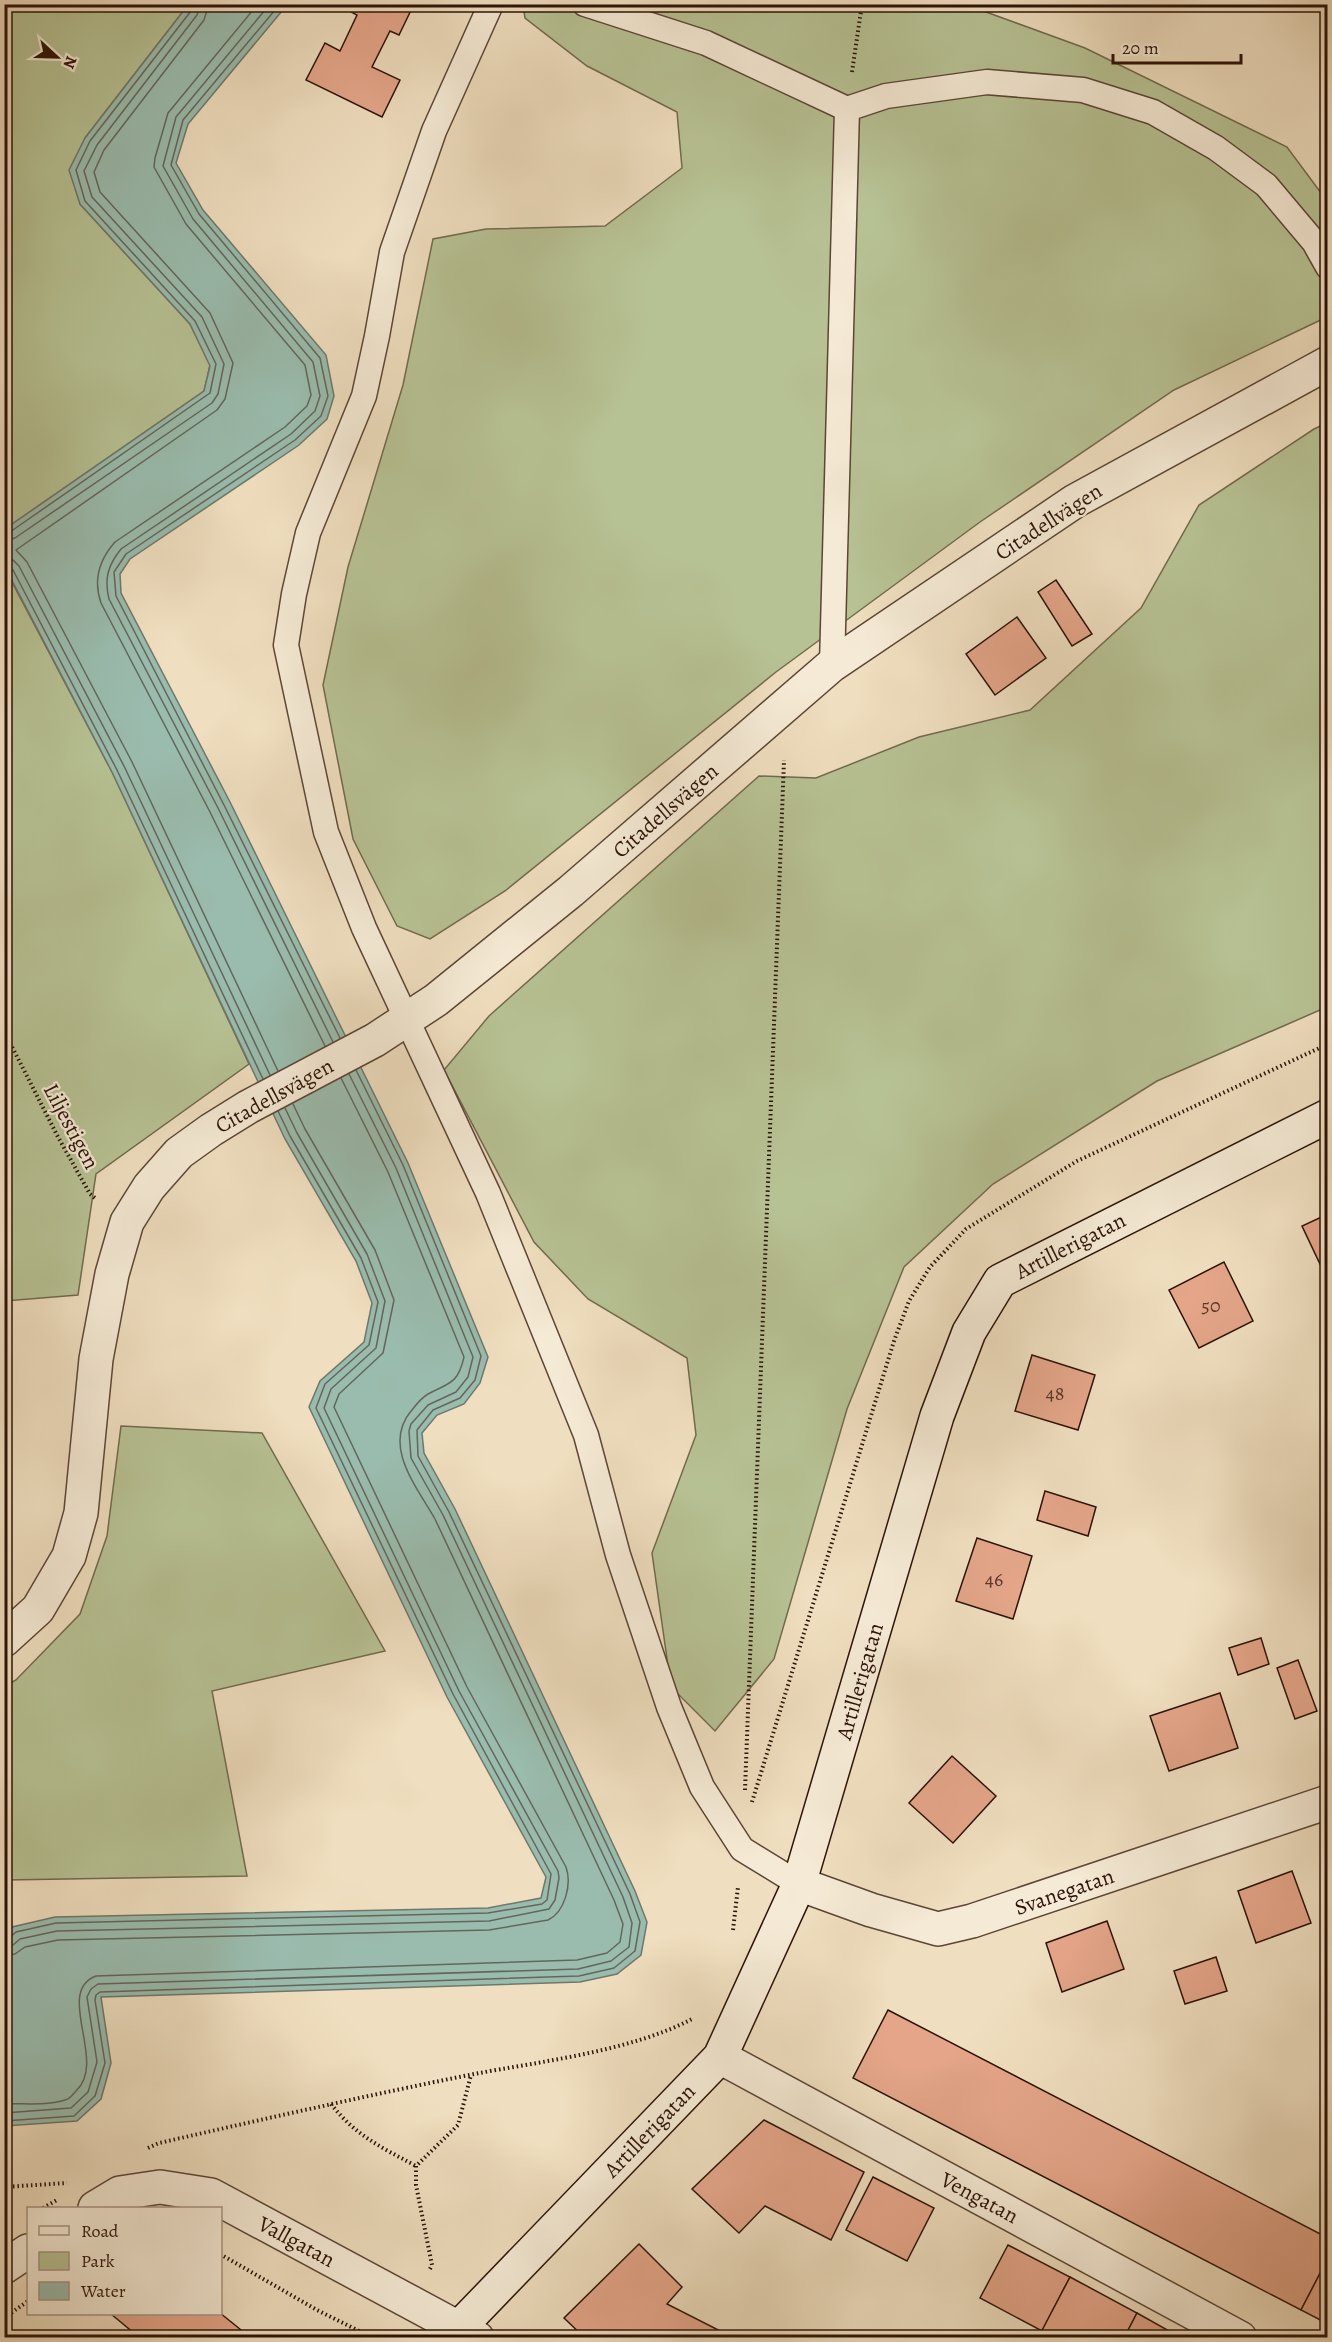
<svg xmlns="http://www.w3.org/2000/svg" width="1332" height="2342" font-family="Alegreya,serif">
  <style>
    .green { fill: #b7c294; stroke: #726a4e; stroke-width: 1.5 }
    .water { fill: #9abcae; stroke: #6e786c; stroke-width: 1.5 }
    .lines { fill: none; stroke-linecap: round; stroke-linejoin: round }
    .shore { stroke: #63675b; stroke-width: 1.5 }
    .building { fill: #e4a589; stroke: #2c1208; stroke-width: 1.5 }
    .lane-casing { stroke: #5d4536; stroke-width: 27 }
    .street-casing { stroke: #5d4536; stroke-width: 36 }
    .secondary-casing { stroke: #2c1208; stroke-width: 36 }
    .path { stroke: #2c1208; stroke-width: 4; stroke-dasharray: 1.5 3; stroke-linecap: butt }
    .lane { stroke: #f5ead5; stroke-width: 24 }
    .street { stroke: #f5ead5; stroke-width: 33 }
    .secondary { stroke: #f5ead5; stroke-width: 33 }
    .labels { text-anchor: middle; stroke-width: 4.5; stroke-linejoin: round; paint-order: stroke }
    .number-label { font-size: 20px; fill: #5a3728 }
    .street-label { font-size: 22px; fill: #2c1208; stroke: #f5ead5 }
  </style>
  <rect width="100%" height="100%" fill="#efdebf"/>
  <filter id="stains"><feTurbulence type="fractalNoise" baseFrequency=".00333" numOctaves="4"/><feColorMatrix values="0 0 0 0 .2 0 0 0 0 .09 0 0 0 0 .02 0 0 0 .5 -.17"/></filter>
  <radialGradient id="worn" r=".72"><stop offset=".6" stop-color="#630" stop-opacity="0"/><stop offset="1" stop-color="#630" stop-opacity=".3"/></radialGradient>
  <g class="green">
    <polygon points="5,5 188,5 85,138 80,204 190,324 210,365 204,391 5,529"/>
    <polygon points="523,5 967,5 1085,48 1287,147 1327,201 1327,317 1174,390 980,522 776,672 505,891 430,939 397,926 353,839 323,685 348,567 403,385 433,239 486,229 605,226 682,168 677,112 587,66 525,18"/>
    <polygon points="1327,423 1327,1007 1157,1081 993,1184 904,1267 847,1409 774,1659 715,1731 671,1687 652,1553 696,1435 687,1358 588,1299 534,1242 444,1070 489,1016 759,776 816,778 919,737 1030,710 1141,608 1199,505 1314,429"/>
    <polygon points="4,567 112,772 249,1064 96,1174 78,1295 5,1301"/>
    <polygon points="121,1426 262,1433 385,1651 212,1691 247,1876 5,1880 5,1686 16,1680 80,1614 107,1536"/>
  </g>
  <polygon class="water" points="188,5 287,5 188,124 176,163 203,210 326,355 334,396 327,419 299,445 130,559 120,574 121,593 230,802 408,1163 488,1357 480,1383 464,1404 437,1415 422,1433 424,1453 455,1509 635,1891 647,1922 641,1955 617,1974 580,1982 101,1997 111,2063 101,2099 77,2121 5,2126 4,1935 12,1927 55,1917 488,1908 541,1898 546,1877 447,1697 309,1407 320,1381 364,1342 372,1303 356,1261 285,1139 112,772 5,567 5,529 204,391 210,366 190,324 80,204 69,170 85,138"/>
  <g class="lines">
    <g class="shore">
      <polyline points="209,4 204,20 104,150 94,172 100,192 210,313 233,363 225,399 217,410 16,550 27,562 132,762 278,1071"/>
      <path d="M258 4 168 113 155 158 154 167 186 224 305 365 311 395 307 406 285 427 115 542C99 560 93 580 101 603L210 812 325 1046"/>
      <path d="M270 4 176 117 163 166 193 219 313 362 320 396 315 411 291 434 121 549C108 565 104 579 109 599L218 808 333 1042"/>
      <polyline points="280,4 183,120 171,165 199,214 320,358 328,396 321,416 295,440 126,554 114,572 116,596 224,805 340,1038"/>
      <polyline points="4,533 10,532 210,393 216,364 195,321 85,201 76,170 90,141 191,11 192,4"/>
      <polyline points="4,541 15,538 212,403 218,394 224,364 202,317 92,197 84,171 97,145 197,15 200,4"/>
      <polyline points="4,559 13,560 19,566 124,766 270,1075"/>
      <polyline points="4,566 13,570 117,770 263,1079"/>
      <polyline points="4,1939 9,1938 16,1932 56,1923 488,1913 542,1904 547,1900 551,1874 453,1694 316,1408 325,1384 369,1345 378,1302 361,1258 290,1136 278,1111"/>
      <polyline points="4,1946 13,1945 20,1939 57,1931 489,1921 549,1909 555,1900 559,1878 558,1871 459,1691 324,1408 331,1389 376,1348 385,1301 367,1254 297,1133 285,1108"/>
      <path d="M4 1955 15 1954 25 1947 58 1940 489 1930 548 1920C565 1912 572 1884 566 1867L467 1687 334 1407 339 1394 383 1353 394 1300 375 1250 305 1129 293 1104"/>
      <path d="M4 2104C24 2103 47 2106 65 2100 70 2099 73 2094 76 2091 108 2062 54 1992 96 1976L577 1960 607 1953 620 1942 623 1924 614 1900 435 1519C417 1487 382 1446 411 1411 416 1405 421 1398 428 1394 449 1383 458 1384 464 1357L388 1172 341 1078"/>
      <polyline points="4,2113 71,2108 88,2092 97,2062 87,1997 91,1989 98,1984 578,1969 611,1961 629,1947 632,1923 623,1897 443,1515 411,1458 409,1431 411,1424 428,1405 456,1392 468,1377 473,1357 396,1168 349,1074"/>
      <polyline points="4,2121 74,2116 95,2096 105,2063 95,2000 96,1995 100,1992 579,1976 614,1968 635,1951 640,1922 630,1894 449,1512 418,1456 417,1430 433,1410 460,1398 475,1380 481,1356 403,1165 356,1070"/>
    </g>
  </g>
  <g class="building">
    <polygon points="343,4 414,4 399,35 390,31 372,67 400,80 382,117 306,80 325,43 340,51 357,15 342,7"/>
    <polygon points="1056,580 1092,634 1072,646 1038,592"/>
    <polygon points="1017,617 1046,658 995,695 966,654"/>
    <polygon points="1328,1214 1328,1281 1302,1226"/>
    <polygon points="1224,1262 1253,1321 1199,1348 1169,1290"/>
    <polygon points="1032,1355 1095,1375 1078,1430 1015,1411"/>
    <polygon points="1045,1491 1096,1507 1088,1536 1037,1520"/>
    <polygon points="977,1538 1032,1556 1013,1619 956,1601"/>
    <polygon points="1261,1638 1269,1664 1238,1675 1229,1648"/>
    <polygon points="1298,1660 1317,1711 1295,1719 1277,1668"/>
    <polygon points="1220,1693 1238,1748 1169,1771 1150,1716"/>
    <polygon points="952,1756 996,1796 953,1843 909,1803"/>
    <polygon points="1292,1871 1311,1923 1256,1943 1238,1891"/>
    <polygon points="1107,1921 1124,1969 1062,1992 1046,1943"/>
    <polygon points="1216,1957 1227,1991 1185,2004 1174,1971"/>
    <polygon points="888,2010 1328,2238 1328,2258 1301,2310 853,2078"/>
    <polygon points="764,2120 864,2172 831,2240 765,2206 739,2233 692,2189"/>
    <polygon points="873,2177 934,2208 907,2261 846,2230"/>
    <polygon points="639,2244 682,2287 667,2304 734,2338 585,2338 564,2318"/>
    <polygon points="1008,2245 1070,2277 1042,2331 980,2298"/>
    <polygon points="1328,2258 1328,2324 1301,2310"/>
    <polygon points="1070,2277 1137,2313 1124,2338 1038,2338"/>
    <polygon points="220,2313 251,2338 140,2338 111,2314"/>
    <polygon points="1137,2313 1171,2332 1168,2338 1124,2338"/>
  </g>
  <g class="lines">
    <defs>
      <g id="lane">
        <polyline points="491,4 434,131 392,252 377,336 364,396 308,533 294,594 286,645 326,832 364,928 488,1193 586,1435 618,1555 669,1707 702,1787 742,1849 799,1884"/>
        <polyline points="585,4 706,43 847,109"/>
        <polyline points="832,665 847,109 886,96 987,82 1083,90 1153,112 1216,148 1266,185 1314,242 1328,267"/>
      </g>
      <g id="street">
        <polyline points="4,1640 38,1609 69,1556 81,1513 96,1359 112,1274 127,1222 149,1187 179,1153 211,1130 248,1107 375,1040 436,1000 571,891 832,665 1075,501 1328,363"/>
        <polyline points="799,1884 871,1910 938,1929 972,1921 1328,1802"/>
        <polyline points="720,2057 1240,2338"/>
        <polyline points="95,2208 120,2193 160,2187 211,2195 477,2338"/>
        <polyline points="4,2267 28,2251"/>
      </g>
      <polyline id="secondary" points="449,2338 720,2057 799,1884 937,1416 969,1332 1000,1281 1328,1116"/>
    </defs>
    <use href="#lane" class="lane-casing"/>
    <use href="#street" class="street-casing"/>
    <use href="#secondary" class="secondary-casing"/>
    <g class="path">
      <polyline points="852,72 862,4"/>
      <polyline points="4,1031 58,1137 90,1194 95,1198"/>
      <polyline points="745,1790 784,760"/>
      <polyline points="752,1802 894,1341 909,1301 930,1267 966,1229 1077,1161 1328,1044"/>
      <polyline points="733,1930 738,1887"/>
      <path d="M331 2104C356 2136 381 2147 416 2166"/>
      <path d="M148 2148 159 2143C264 2119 369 2095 474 2074 543 2061 632 2051 694 2018"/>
      <polyline points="4,2187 67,2183"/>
      <polyline points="43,2208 57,2200"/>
      <polyline points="220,2254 317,2310 373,2338"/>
      <polyline points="430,2269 432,2265 416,2185 416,2166 458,2125 471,2075"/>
      <polyline points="4,2318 28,2301"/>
    </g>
    <use href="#lane" class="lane"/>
    <use href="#street" class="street"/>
    <use href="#secondary" class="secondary"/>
  </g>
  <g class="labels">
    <g class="number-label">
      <text x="1211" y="1312">50</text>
      <text x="1055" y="1400">48</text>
      <text x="994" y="1586">46</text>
    </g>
    <g class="street-label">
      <text transform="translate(1048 521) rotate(-33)" y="8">Citadellvägen</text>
      <text transform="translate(665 810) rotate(-41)" y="8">Citadellsvägen</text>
      <text transform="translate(274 1095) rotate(-29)" y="8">Citadellsvägen</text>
      <text transform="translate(72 1126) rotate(62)" y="8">Liljestigen</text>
      <text transform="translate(1070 1245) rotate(-27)" y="8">Artillerigatan</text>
      <text transform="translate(859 1681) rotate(-74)" y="8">Artillerigatan</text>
      <text transform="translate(1064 1891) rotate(-19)" y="8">Svanegatan</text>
      <text transform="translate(649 2130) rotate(-46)" y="8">Artillerigatan</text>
      <text transform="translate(980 2197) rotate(28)" y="8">Vengatan</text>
      <text transform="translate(297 2241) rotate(28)" y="8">Vallgatan</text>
    </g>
  </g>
  <rect width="1332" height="2342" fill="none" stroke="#efdebf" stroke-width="24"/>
  <rect x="6" y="6" width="1320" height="2330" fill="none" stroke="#2c1208" stroke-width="3"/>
  <rect x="12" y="12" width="1308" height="2318" fill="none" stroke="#2c1208" stroke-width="1.5"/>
  <rect x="27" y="2207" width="195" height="108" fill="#f5ead5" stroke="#a59483" stroke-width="1.5"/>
  <rect x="39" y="2226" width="30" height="9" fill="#f5ead5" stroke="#a59483" stroke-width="1.5"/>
  <text x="81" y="2237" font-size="18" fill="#2c1208">Road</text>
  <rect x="39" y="2252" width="30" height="18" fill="#b7c294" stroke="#a59483" stroke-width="1.5"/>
  <text x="81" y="2267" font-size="18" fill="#2c1208">Park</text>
  <rect x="39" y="2282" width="30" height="18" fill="#9abcae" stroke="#a59483" stroke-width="1.5"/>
  <text x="81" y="2297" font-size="18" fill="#2c1208">Water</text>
  <g transform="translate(57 57) rotate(112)" stroke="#f5ead5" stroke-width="4.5" paint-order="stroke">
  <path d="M0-4.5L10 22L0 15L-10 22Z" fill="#2c1208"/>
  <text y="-9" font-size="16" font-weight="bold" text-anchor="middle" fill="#2c1208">N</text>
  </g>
  <path d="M1113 54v9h128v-9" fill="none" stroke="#2c1208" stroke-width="3"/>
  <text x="1122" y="54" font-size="18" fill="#2c1208" stroke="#f5ead5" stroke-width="4.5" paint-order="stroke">20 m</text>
  <rect width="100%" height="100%" filter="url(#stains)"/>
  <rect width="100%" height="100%" fill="url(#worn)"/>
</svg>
